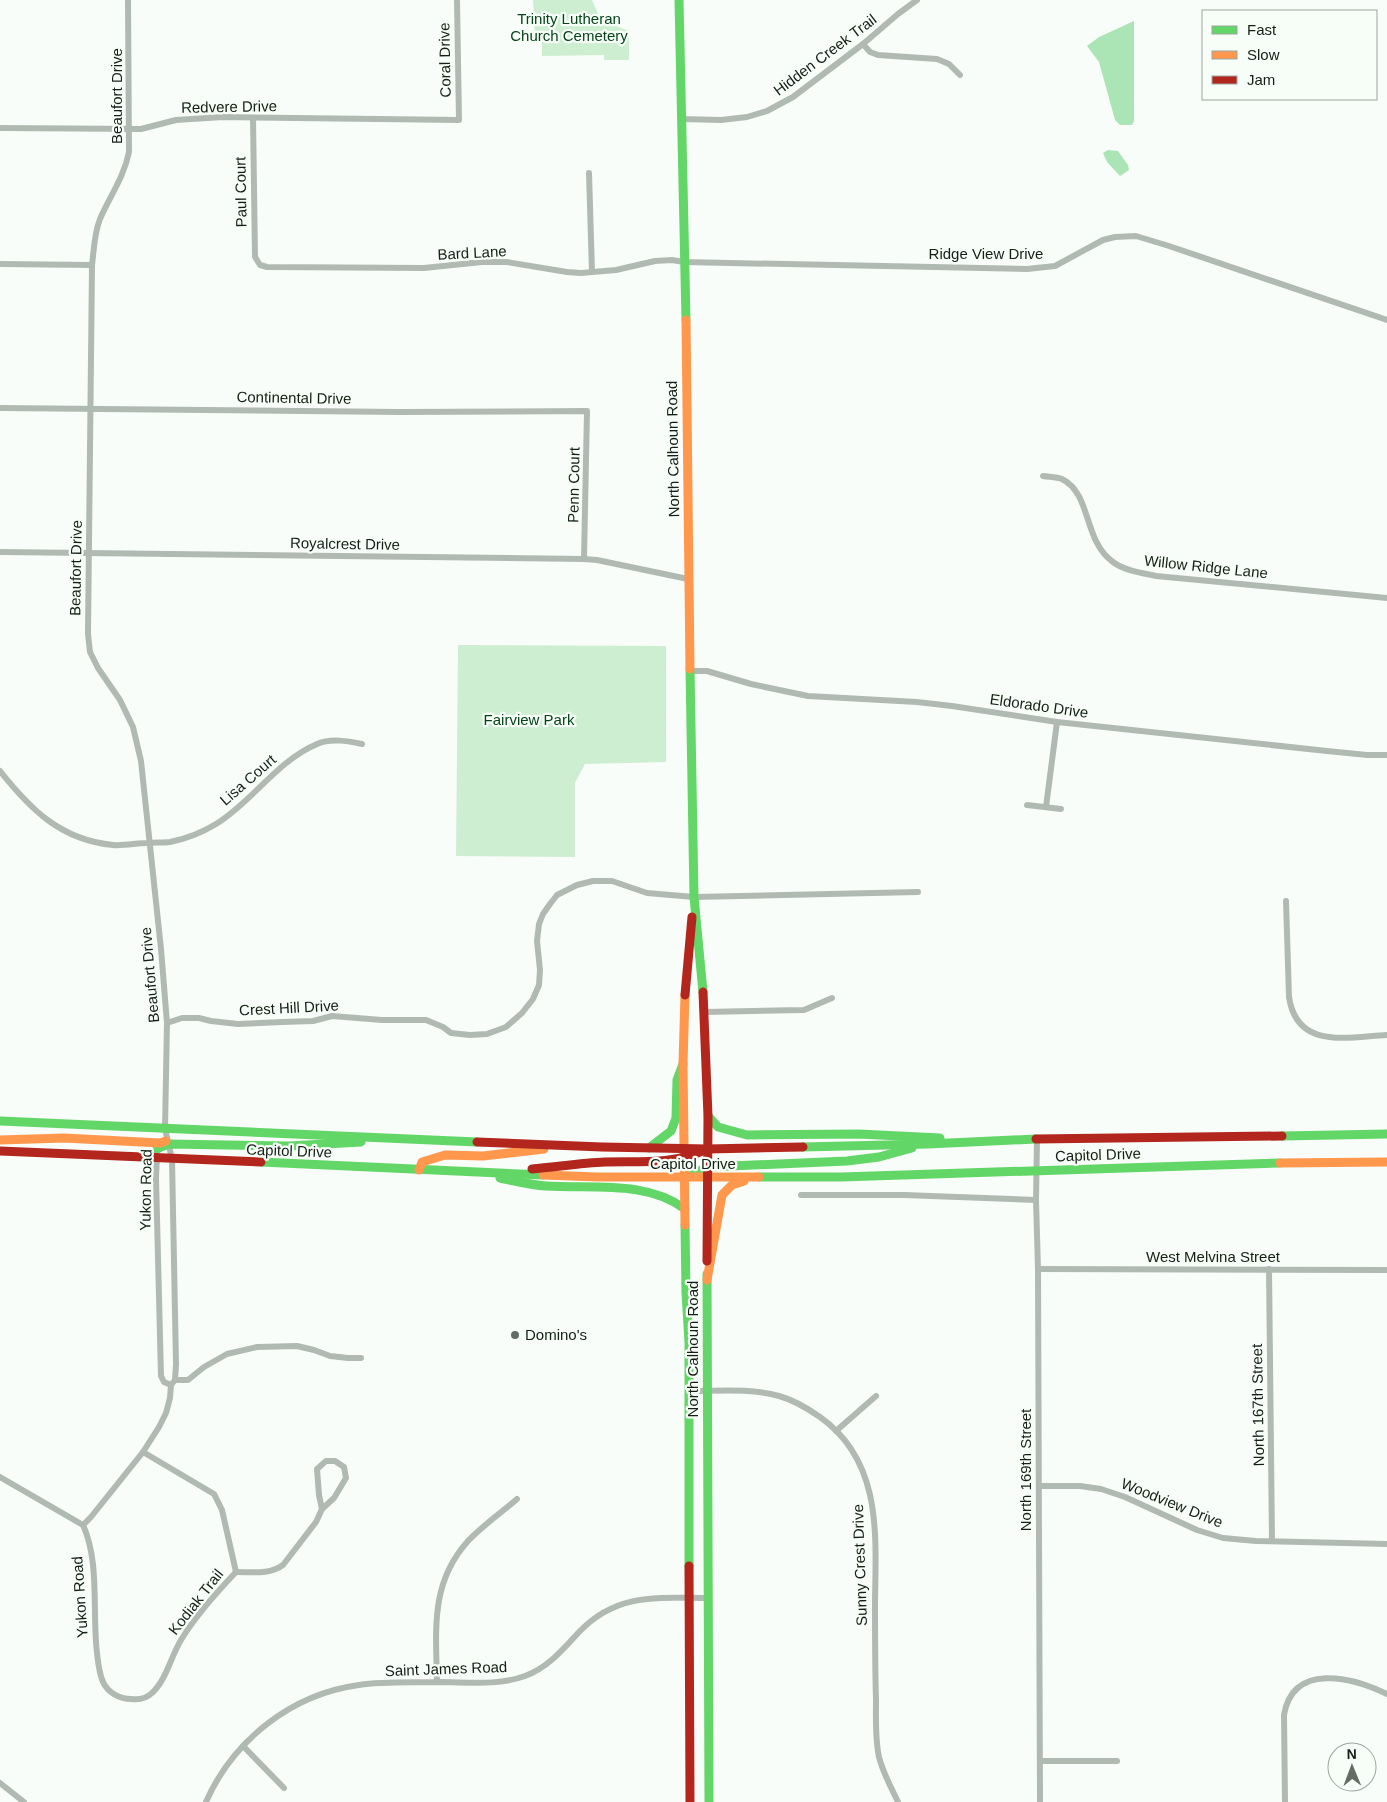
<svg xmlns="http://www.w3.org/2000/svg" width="1387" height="1802" font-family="Helvetica,sans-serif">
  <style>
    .green { fill: #ceeed2 }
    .water { fill: #abe5b5 }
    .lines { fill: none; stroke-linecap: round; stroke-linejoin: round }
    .street { stroke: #b1bab2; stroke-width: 6 }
    .fast { stroke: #63d668; stroke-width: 9 }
    .slow { stroke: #ff974d; stroke-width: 9 }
    .jam { stroke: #b3261e; stroke-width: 9 }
    .poi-dot { fill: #646d65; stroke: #f7fef8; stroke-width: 2 }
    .labels { text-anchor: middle; stroke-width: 4.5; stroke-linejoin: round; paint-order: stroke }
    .park-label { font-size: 15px; fill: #06441a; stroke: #f7fef8 }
    .street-label { font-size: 15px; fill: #141f15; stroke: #f7fef8 }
    .poi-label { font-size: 15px; fill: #141f15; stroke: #f7fef8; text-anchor: start }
  </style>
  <rect width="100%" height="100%" fill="#f8fdf9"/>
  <g class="green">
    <polygon points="533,0 592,0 599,16 613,25 629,31 629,60 604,60 604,55 542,56 542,40 535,39"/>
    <polygon points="458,645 666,646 666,762 585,764 575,783 575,857 456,856"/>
  </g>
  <g class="water">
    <polygon points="1134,21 1134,121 1132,125 1120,125 1115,120 1099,62 1087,46 1099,37"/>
    <polygon points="1108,150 1118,151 1128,165 1129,170 1120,176 1107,162 1103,153"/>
  </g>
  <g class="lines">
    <g class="street">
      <polyline points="863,44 870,52 878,55 937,59 949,64 960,75"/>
      <polyline points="253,118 255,257 260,265 267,267 424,268 482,262 507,262 567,272 581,273 616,270 655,261 672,260 684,262 1027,269 1055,266 1103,240 1115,237 1136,236 1169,246 1387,320"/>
      <polyline points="681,119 721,120 747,117 767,111 793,97 863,44 898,14 917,0"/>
      <polyline points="0,128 141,129 176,120 223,117 459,120 457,0"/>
      <polyline points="589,173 592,272"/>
      <polyline points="0,264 92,265"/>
      <polyline points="0,408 400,412 587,411 584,559"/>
      <path d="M1043 476C1049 477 1057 477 1062 479 1092 494 1083 541 1113 562 1125 571 1142 573 1156 576L1387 598"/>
      <polyline points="0,552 584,559 597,560 688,579"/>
      <polyline points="689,671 707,671 751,684 808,696 917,702 952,706 1057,722 1327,751 1367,755 1387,755"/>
      <path d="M0 771C31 810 61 840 113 845 124 846 137 843 148 843 155 842 163 843 170 842 185 839 203 832 216 824 253 801 277 761 317 744 331 738 348 741 362 744"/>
      <polyline points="1027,805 1061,809"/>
      <polyline points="1046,807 1057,722"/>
      <path d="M1286 901 1289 997C1297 1050 1347 1037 1387 1035"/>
      <polyline points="705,1012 804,1010 832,998"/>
      <polyline points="167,1023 182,1018 199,1018 211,1021 238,1024 282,1022 313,1021 332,1016 382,1020 426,1020 443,1027 451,1033 470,1035 487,1034 506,1027 522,1013 533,999 539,985 540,970 537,941 539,924 543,914 550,904 557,895 577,885 593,881 612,881 647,893 694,897 918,892"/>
      <polyline points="1037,1139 1036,1200 1038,1269 1040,1802"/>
      <polyline points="157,1154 156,1178 161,1376 164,1382 171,1385"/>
      <polyline points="801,1195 904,1195 1036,1200"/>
      <polyline points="1038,1269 1387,1270"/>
      <polyline points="1269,1269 1272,1541"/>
      <polyline points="175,1380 188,1380 204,1367 227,1354 257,1347 297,1346 314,1350 330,1356 348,1358 361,1358"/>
      <path d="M689 1391C719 1391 750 1388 779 1396 794 1400 807 1408 820 1417 882 1461 876 1534 875 1601 875 1634 875 1667 876 1700 876 1718 875 1739 879 1757 883 1773 891 1787 898 1802"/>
      <polyline points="836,1431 876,1396"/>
      <polyline points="143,1452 214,1494 222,1510 236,1572"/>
      <polygon points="326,1461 335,1461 344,1467 346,1478 334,1498 322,1509 319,1495 317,1469"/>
      <polyline points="0,1477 83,1525"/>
      <polyline points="1039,1486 1080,1486 1101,1489 1125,1497 1197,1530 1223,1538 1256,1541 1387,1544"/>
      <path d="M83 1525 91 1517 143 1452 159 1427 166 1413 170 1398 171 1385 175 1380 176 1364 172 1159 165 1129 167 1023 161 949 141 761 133 727 120 700 98 668 90 652 88 634 92 265C94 250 94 234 100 219 110 196 124 177 129 152L128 0"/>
      <path d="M83 1525C100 1562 92 1612 97 1653 98 1662 99 1673 103 1682 108 1693 120 1699 131 1699 139 1700 146 1699 152 1693 167 1679 171 1656 181 1640 196 1615 216 1593 236 1572"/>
      <path d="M236 1572C253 1572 269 1575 283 1565L316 1522 322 1509"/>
      <path d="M437 1682C436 1630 430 1583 468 1541 482 1526 501 1513 517 1499"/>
      <polyline points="243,1746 284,1788"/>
      <polyline points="1040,1761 1117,1761"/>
      <polyline points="0,1783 24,1802"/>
      <path d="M206 1802C233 1740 292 1694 359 1685 385 1681 413 1683 439 1682 467 1682 498 1686 525 1676 549 1667 564 1648 580 1631 618 1592 659 1598 708 1598"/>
      <path d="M1285 1802 1284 1715C1293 1662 1352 1677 1387 1694"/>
    </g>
    <g class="fast">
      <polyline points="679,0 686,320"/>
      <polyline points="690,669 694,897 703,992"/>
      <polyline points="708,1116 718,1127 747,1135 859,1134 940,1138"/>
      <polyline points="0,1121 477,1142"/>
      <polyline points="1282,1136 1387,1134"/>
      <polyline points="803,1147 928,1144 1036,1139"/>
      <polyline points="649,1148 671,1131 676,1118 677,1080 683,1064"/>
      <polyline points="157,1149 168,1144 289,1146 361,1142"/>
      <polyline points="261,1162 543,1175"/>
      <polyline points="688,1176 708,1167 847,1161 879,1157 912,1148"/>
      <polyline points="759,1177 841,1177 1280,1163"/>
      <path d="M500 1178C515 1181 530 1185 546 1186 592 1189 646 1180 685 1209"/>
      <polyline points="685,1225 686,1293 689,1342 689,1566"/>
      <polyline points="707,1274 709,1802"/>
    </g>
    <g class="slow">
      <polyline points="686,320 690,669"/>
      <polyline points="0,1140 64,1138 160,1143 166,1141"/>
      <polyline points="1280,1163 1387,1162"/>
      <polyline points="419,1170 422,1162 445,1155 483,1156 544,1149"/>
      <polyline points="543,1175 598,1177 759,1177"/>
      <polyline points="685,1225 683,1064 685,995"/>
      <polyline points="707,1280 722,1195 732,1185 744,1181"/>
    </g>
    <g class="jam">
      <polyline points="703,992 708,1116 707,1261"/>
      <polyline points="685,995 692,917"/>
      <polyline points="1036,1139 1282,1136"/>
      <polyline points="477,1142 602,1147 708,1149 803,1147"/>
      <polyline points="0,1151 261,1162"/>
      <path d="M532 1169C556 1167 581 1163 605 1162 641 1161 674 1165 707 1149"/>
      <polyline points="689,1566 690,1802"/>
    </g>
  </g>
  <circle class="poi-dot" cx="515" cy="1335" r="5"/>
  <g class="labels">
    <g class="park-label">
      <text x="569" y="24">Trinity Lutheran<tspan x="569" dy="17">Church Cemetery</tspan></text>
      <text x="529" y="725">Fairview Park</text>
    </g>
    <g class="street-label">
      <text transform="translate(825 55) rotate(-37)" y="5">Hidden Creek Trail</text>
      <text transform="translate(445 60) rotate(-91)" y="5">Coral Drive</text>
      <text transform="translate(117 96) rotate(-90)" y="5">Beaufort Drive</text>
      <text transform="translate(229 107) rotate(-1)" y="5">Redvere Drive</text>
      <text transform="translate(241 192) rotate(-91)" y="5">Paul Court</text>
      <text transform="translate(472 253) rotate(-3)" y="5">Bard Lane</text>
      <text x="986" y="259">Ridge View Drive</text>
      <text transform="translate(294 398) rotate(1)" y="5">Continental Drive</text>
      <text transform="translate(673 449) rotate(-91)" y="5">North Calhoun Road</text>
      <text transform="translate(574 485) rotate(-89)" y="5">Penn Court</text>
      <text transform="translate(345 544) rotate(1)" y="5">Royalcrest Drive</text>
      <text transform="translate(1206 567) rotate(6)" y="5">Willow Ridge Lane</text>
      <text transform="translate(76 568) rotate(-89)" y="5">Beaufort Drive</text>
      <text transform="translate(1039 706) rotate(8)" y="5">Eldorado Drive</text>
      <text transform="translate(248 780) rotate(-41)" y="5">Lisa Court</text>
      <text transform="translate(150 975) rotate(-95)" y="5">Beaufort Drive</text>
      <text transform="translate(289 1008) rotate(-3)" y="5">Crest Hill Drive</text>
      <text transform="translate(289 1151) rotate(2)" y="5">Capitol Drive</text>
      <text transform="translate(1098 1155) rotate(-2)" y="5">Capitol Drive</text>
      <text x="693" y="1169">Capitol Drive</text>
      <text transform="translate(146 1190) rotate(-89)" y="5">Yukon Road</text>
      <text x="1213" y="1262">West Melvina Street</text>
      <text transform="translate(693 1349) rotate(-90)" y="5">North Calhoun Road</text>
      <text transform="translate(1258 1405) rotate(-91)" y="5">North 167th Street</text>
      <text transform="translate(1026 1470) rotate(-90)" y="5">North 169th Street</text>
      <text transform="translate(1172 1503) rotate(22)" y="5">Woodview Drive</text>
      <text transform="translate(860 1565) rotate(-92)" y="5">Sunny Crest Drive</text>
      <text transform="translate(80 1597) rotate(-94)" y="5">Yukon Road</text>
      <text transform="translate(196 1602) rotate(-52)" y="5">Kodiak Trail</text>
      <text transform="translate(446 1669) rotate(-2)" y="5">Saint James Road</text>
    </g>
    <g class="poi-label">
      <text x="525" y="1340">Domino's</text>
    </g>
  </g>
  <rect x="1202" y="10" width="175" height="90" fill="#f7fef8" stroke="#9ca59d"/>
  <rect x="1212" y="26" width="25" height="8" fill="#63d668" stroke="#9ca59d"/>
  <text x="1247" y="35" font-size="15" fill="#141f15">Fast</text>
  <rect x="1212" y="51" width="25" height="8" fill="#ff974d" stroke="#9ca59d"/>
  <text x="1247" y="60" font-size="15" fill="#141f15">Slow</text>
  <rect x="1212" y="76" width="25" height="8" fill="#b3261e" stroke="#9ca59d"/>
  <text x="1247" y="85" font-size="15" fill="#141f15">Jam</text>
  <g transform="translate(1352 1767) rotate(359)"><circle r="24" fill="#f7fef8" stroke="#9ca59d"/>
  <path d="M0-4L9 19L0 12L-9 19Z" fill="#646d65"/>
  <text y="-8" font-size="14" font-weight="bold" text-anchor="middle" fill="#141f15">N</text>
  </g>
</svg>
